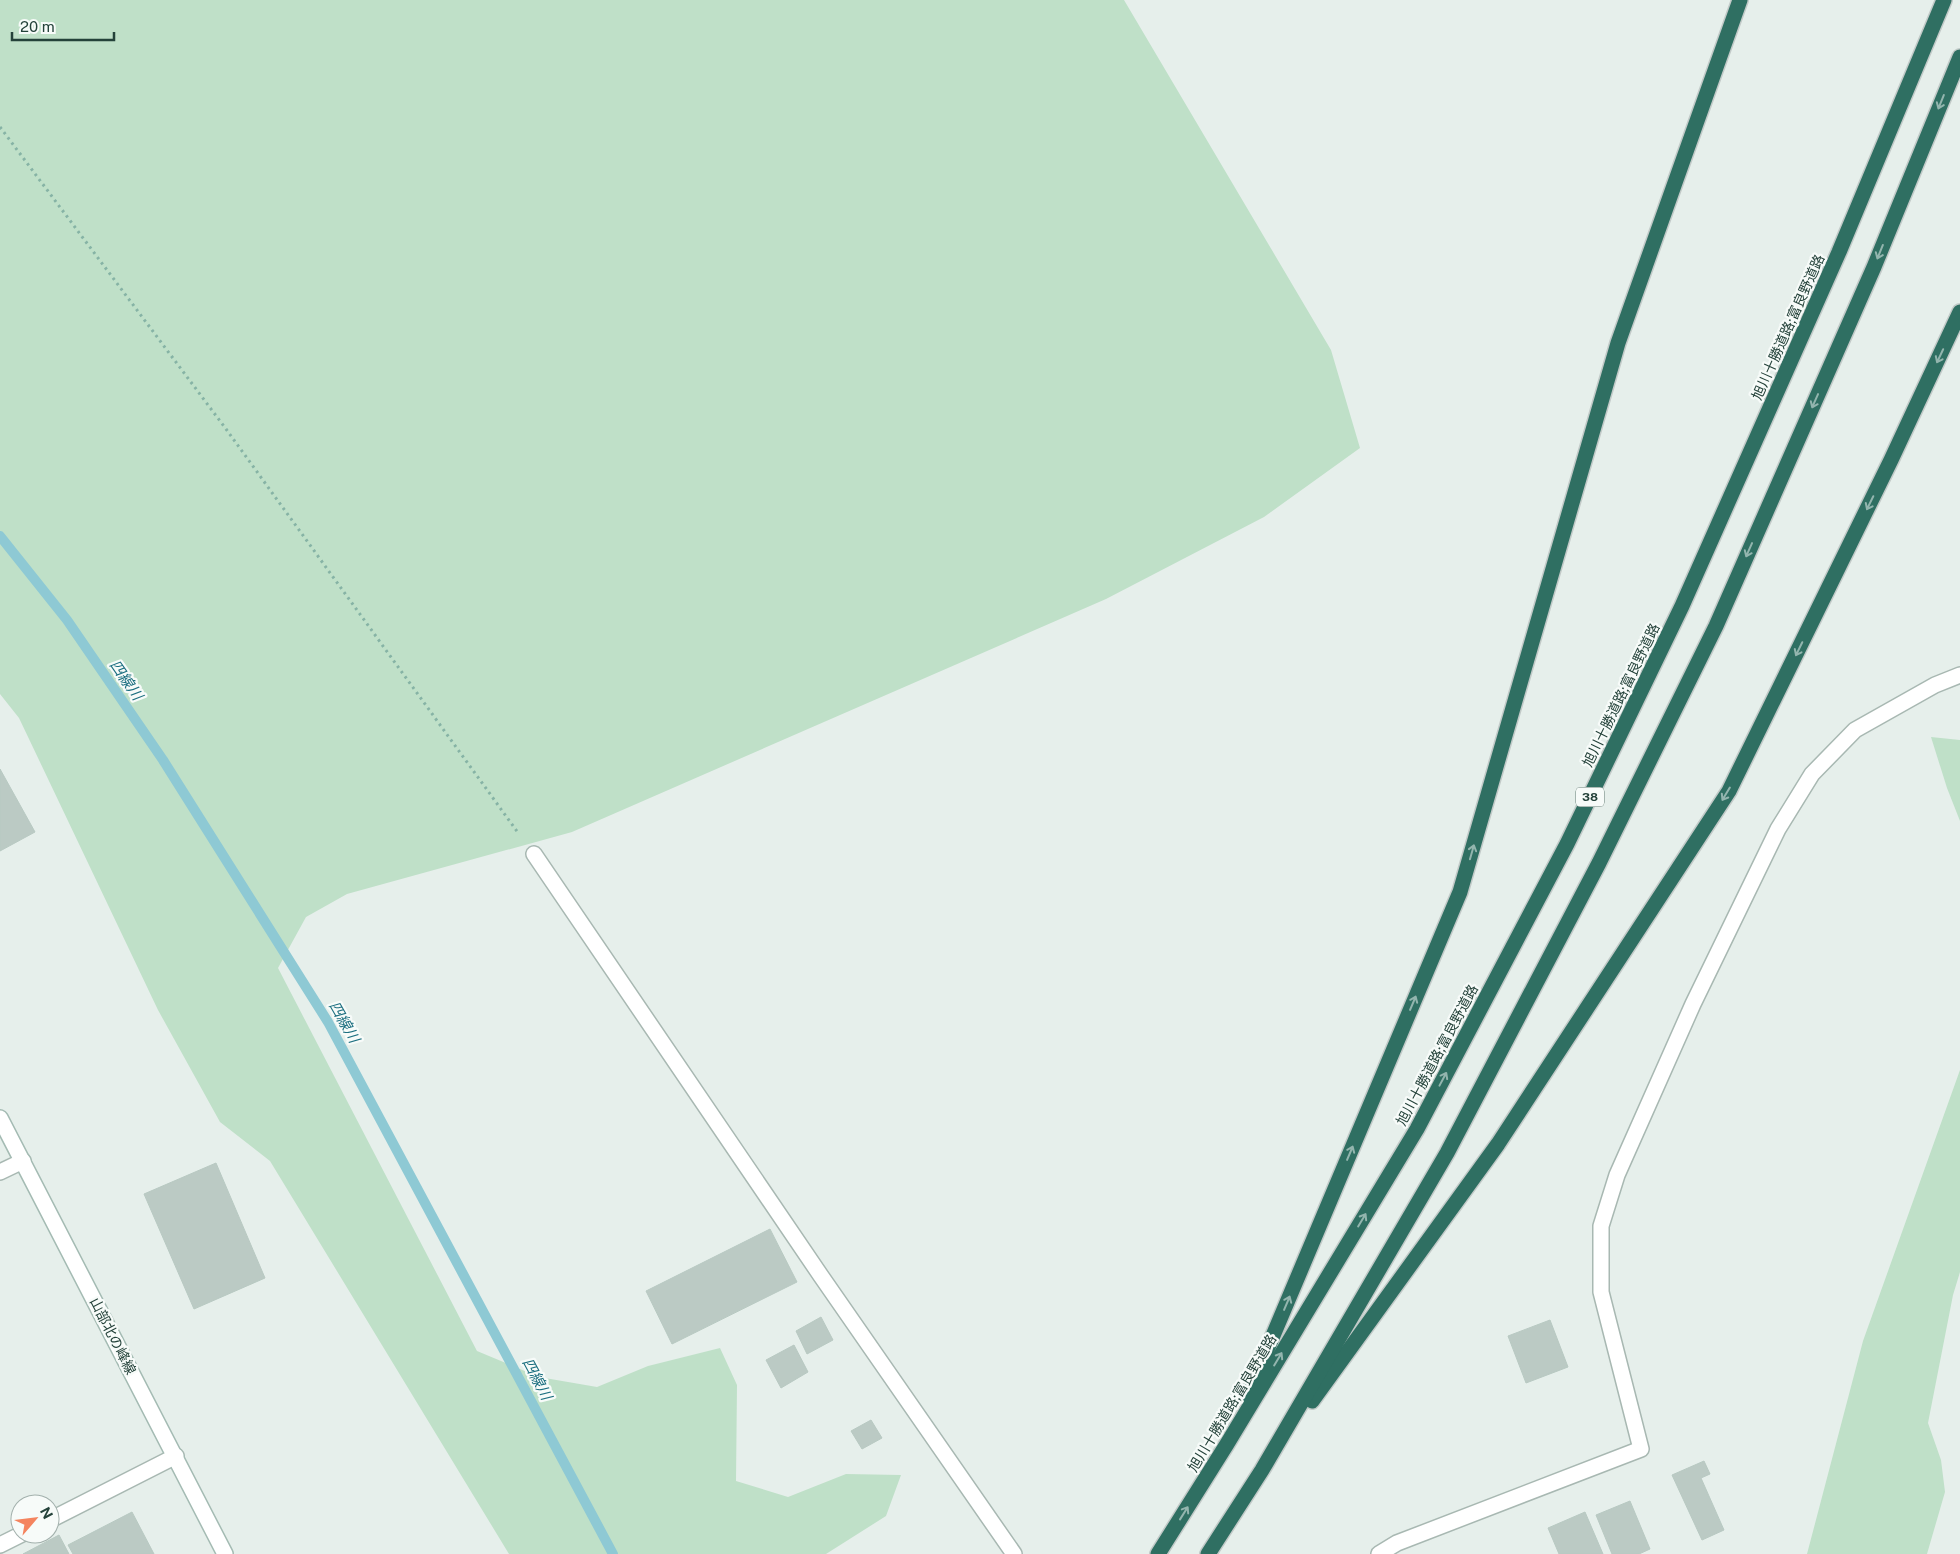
<svg xmlns="http://www.w3.org/2000/svg" width="1960" height="1554" font-family="'Public Sans','Noto Sans JP',sans-serif">
  <style>
    .green { fill: #bfe0c8 }
    .lines { fill: none; stroke-linecap: round; stroke-linejoin: round }
    .stream { stroke: #8ec9d4; stroke-width: 10 }
    .building { fill: #bbcac4; stroke: #b8c9c2 }
    .lane-casing { stroke: #a8b8b2; stroke-width: 18 }
    .street-casing { stroke: #a8b8b2; stroke-width: 18 }
    .secondary-casing { stroke: #a4bbb3; stroke-width: 18 }
    .highway-casing { stroke: #c2cac8; stroke-width: 18 }
    .path { stroke: #86b3a5; stroke-width: 3; stroke-dasharray: 2.5 4; stroke-linecap: butt }
    .lane { stroke: #fff; stroke-width: 15 }
    .street { stroke: #fff; stroke-width: 15 }
    .secondary { stroke: #fff; stroke-width: 15 }
    .highway { stroke: #2f6f62; stroke-width: 15 }
    .oneway { stroke: #93b5ae }
    .labels { text-anchor: middle; stroke-width: 4.5; stroke-linejoin: round; paint-order: stroke }
    .shield { fill: #f7fbf9; stroke: #637a73; stroke-width: 1 }
    .shield-label { font-size: 12px; font-weight: bold; fill: #24423a }
    .street-label { font-size: 14px; fill: #24423a; stroke: #f7fbf9 }
    .water-label { font-size: 15px; font-style: italic; fill: #1c6f80; stroke: #f7fbf9 }
  </style>
  <rect width="100%" height="100%" fill="#e6efeb"/>
  <g class="green">
    <polygon points="0,0 1124,0 1331,350 1360,448 1264,517 1106,599 572,832 347,894 306,917 278,968 477,1351 539,1377 597,1387 648,1366 720,1348 737,1385 736,1481 788,1497 846,1474 901,1475 886,1516 826,1554 509,1554 270,1161 220,1122 158,1010 19,718 0,694"/>
    <polygon points="1931,737 1960,740 1960,821 1947,788"/>
    <polygon points="1960,1070 1960,1272 1953,1295 1928,1423 1941,1460 1945,1492 1927,1554 1807,1554 1863,1341"/>
  </g>
  <g class="lines">
    <polyline class="stream" points="0,536 67,620 163,760 328,1022 613,1554"/>
  </g>
  <g class="building">
    <polygon points="0,769 35,832 0,851"/>
    <polygon points="216,1163 265,1278 194,1309 144,1194"/>
    <polygon points="770,1229 797,1282 672,1344 646,1291"/>
    <polygon points="821,1317 833,1340 807,1354 796,1331"/>
    <polygon points="1550,1320 1568,1367 1526,1383 1508,1336"/>
    <polygon points="794,1345 808,1372 781,1388 766,1360"/>
    <polygon points="871,1420 882,1438 862,1449 851,1431"/>
    <polygon points="1704,1461 1710,1474 1701,1478 1724,1530 1702,1540 1672,1475"/>
    <polygon points="1630,1501 1650,1549 1639,1554 1612,1554 1596,1515"/>
    <polygon points="132,1512 154,1554 73,1554 68,1545"/>
    <polygon points="1585,1512 1603,1554 1559,1554 1548,1528"/>
    <polygon points="59,1535 69,1554 23,1554"/>
  </g>
  <g class="lines">
    <defs>
      <g id="lane">
        <polyline points="50,1520 176,1456"/>
        <polyline points="0,1545 22,1534"/>
        <polyline points="1379,1554 1397,1543 1641,1449 1601,1292 1601,1226 1617,1175 1693,1004 1778,829 1812,774 1855,730 1935,685 1960,675"/>
      </g>
      <g id="street">
        <polyline points="534,854 821,1276 1014,1554"/>
        <polyline points="0,1172 23,1161"/>
      </g>
      <polyline id="secondary" points="0,1118 225,1554"/>
      <g id="highway">
        <polyline points="1248,1395 1460,892 1618,343 1740,0"/>
        <polyline points="1312,1401 1498,1144 1729,791 1891,460 1960,312"/>
        <polyline points="1158,1554 1227,1444 1417,1129 1567,844 1682,606 1839,252 1944,0"/>
        <polyline points="1208,1554 1262,1470 1447,1153 1599,863 1716,626 1874,267 1960,57"/>
      </g>
    </defs>
    <use href="#lane" class="lane-casing"/>
    <use href="#street" class="street-casing"/>
    <use href="#secondary" class="secondary-casing"/>
    <use href="#highway" class="highway-casing"/>
    <polyline class="path" points="0,127 226,429 519,834"/>
    <use href="#lane" class="lane"/>
    <use href="#street" class="street"/>
    <use href="#secondary" class="secondary"/>
    <use href="#highway" class="highway"/>
  </g>
  <defs><path id="oneway-shaft" d="M-6 0H5M1.5-3L5.5 0L1.5 3" fill="none" stroke-width="1.6" stroke-linecap="round" stroke-linejoin="round" transform="scale(1.25)"/></defs>
  <g class="oneway">
    <use href="#oneway-shaft" transform="translate(1941 102) rotate(112)"/>
    <use href="#oneway-shaft" transform="translate(1880 252) rotate(112)"/>
    <use href="#oneway-shaft" transform="translate(1940 356) rotate(115)"/>
    <use href="#oneway-shaft" transform="translate(1815 401) rotate(114)"/>
    <use href="#oneway-shaft" transform="translate(1870 503) rotate(116)"/>
    <use href="#oneway-shaft" transform="translate(1749 550) rotate(114)"/>
    <use href="#oneway-shaft" transform="translate(1799 649) rotate(116)"/>
    <use href="#oneway-shaft" transform="translate(1726 794) rotate(121)"/>
    <use href="#oneway-shaft" transform="translate(1472 852) rotate(-74)"/>
    <use href="#oneway-shaft" transform="translate(1413 1003) rotate(-67)"/>
    <use href="#oneway-shaft" transform="translate(1443 1079) rotate(-62)"/>
    <use href="#oneway-shaft" transform="translate(1350 1153) rotate(-67)"/>
    <use href="#oneway-shaft" transform="translate(1362 1220) rotate(-59)"/>
    <use href="#oneway-shaft" transform="translate(1287 1303) rotate(-67)"/>
    <use href="#oneway-shaft" transform="translate(1278 1359) rotate(-59)"/>
    <use href="#oneway-shaft" transform="translate(1184 1513) rotate(-58)"/>
  </g>
  <g class="labels">
    <rect class="shield" x="1576" y="787.5" width="28" height="19" rx="4"/>
    <g class="shield-label">
      <text x="1590" y="801">38</text>
    </g>
    <g class="street-label">
      <text transform="translate(1788 327) rotate(-66)" y="5">旭川十勝道路;富良野道路</text>
      <text transform="translate(1621 695) rotate(-64)" y="5">旭川十勝道路;富良野道路</text>
      <text transform="translate(1437 1055) rotate(-62)" y="5">旭川十勝道路;富良野道路</text>
      <text transform="translate(113 1336) rotate(63)" y="5">山部北の峰線</text>
      <text transform="translate(1232 1403) rotate(-59)" y="5">旭川十勝道路;富良野道路</text>
    </g>
    <g class="water-label">
      <text transform="translate(126 680) rotate(55)" y="5">四線川</text>
      <text transform="translate(344 1022) rotate(60)" y="5">四線川</text>
      <text transform="translate(537 1379) rotate(62)" y="5">四線川</text>
    </g>
  </g>
  <g transform="translate(35 1519) rotate(62)"><circle r="24" fill="#f7fbf9" stroke="#a3b1ad"/>
  <path d="M0-4L9 19L0 12L-9 19Z" fill="#f4845f"/>
  <text y="-8" font-size="14" font-weight="bold" text-anchor="middle" fill="#24423a">N</text>
  </g>
  <path d="M12 32v8h102v-8" fill="none" stroke="#24423a" stroke-width="2.5"/>
  <text x="20" y="32" font-size="15" fill="#24423a" stroke="#f7fbf9" stroke-width="4" paint-order="stroke">20 m</text>
</svg>
